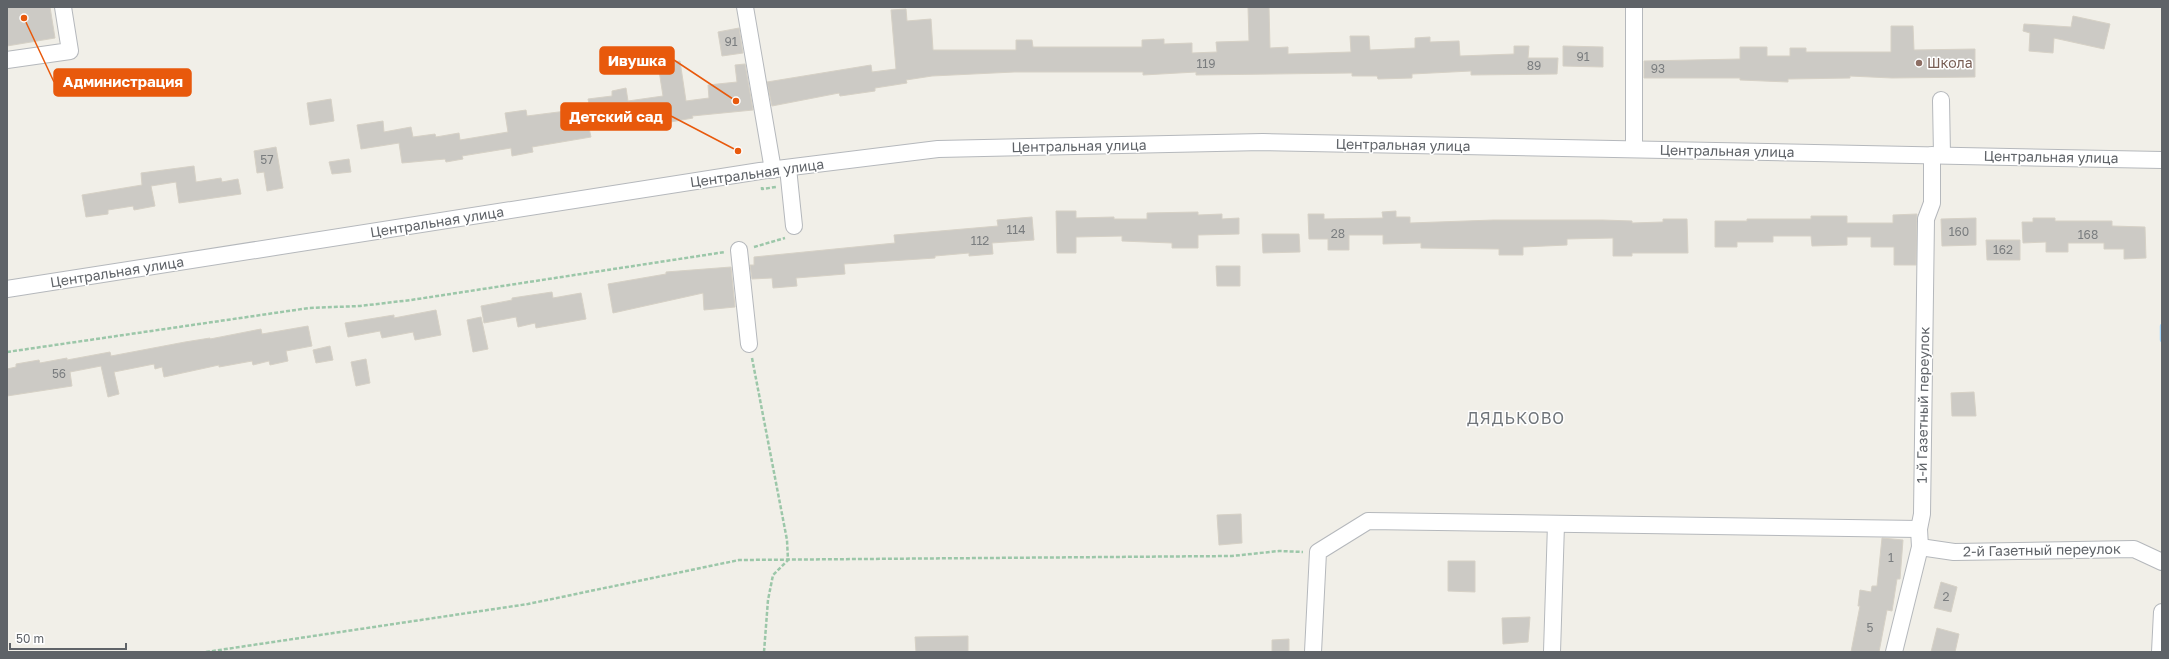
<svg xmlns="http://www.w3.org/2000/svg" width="2169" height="659" font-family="'Golos Text',sans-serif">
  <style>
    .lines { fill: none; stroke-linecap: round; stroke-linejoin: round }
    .stream { stroke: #aadaff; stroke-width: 4.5 }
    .building { fill: #cccac5; stroke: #d6d1c6 }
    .minor-casing { stroke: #b5b8bc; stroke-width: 18 }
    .path { stroke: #9cc7a9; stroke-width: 2.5; stroke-dasharray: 4 2; stroke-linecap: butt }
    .minor { stroke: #fff; stroke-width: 16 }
    .education-dot { fill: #8d6e63; stroke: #fff; stroke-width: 1.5 }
    .labels { text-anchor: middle; stroke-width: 3; stroke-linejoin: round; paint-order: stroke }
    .number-label { font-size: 12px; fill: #7a7d7f }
    .education-label { font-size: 14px; fill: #785e54; stroke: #fff; text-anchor: start }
    .street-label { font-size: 14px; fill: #5f6368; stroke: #fff }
    .quarter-label { font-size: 16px; letter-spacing: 1px; fill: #70757a; stroke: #fff }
    .leader { fill: none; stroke: #e8590c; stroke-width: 1.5 }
    .callout-dot { fill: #e8590c; stroke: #fff; stroke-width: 1.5 }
    .callout { fill: #e8590c; stroke: #e8590c; stroke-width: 1.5 }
    .callout-label { font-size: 15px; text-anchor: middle; font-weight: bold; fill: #fff }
  </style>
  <rect width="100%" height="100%" fill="#f1efe8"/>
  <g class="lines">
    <polyline class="stream" points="2162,326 2162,340"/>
  </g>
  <g class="building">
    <polygon points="7,7 50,7 55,38 7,46"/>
    <polygon points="1248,7 1269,7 1270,48 1288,47 1288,54 1351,52 1350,36 1369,36 1370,50 1415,48 1415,38 1430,37 1430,42 1459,41 1460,56 1514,54 1514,46 1529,46 1528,58 1558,58 1557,74 1471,75 1471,71 1412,74 1412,78 1378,79 1377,76 1352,76 1352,73 1196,75 1196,72 1143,75 1143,72 1014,72 932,76 906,80 907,83 875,88 875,91 840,96 839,93 772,106 767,82 871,65 872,72 896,69 891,10 906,9 907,21 931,19 933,50 1016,50 1016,40 1032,40 1033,47 1142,47 1142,40 1164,39 1164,44 1192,43 1192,53 1217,52 1216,42 1249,41"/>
    <polygon points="2073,16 2110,24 2104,49 2054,38 2053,53 2029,51 2030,33 2023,31 2024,24 2071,27"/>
    <polygon points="1891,26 1913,26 1914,50 1975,49 1975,77 1892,78 1850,76 1850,78 1788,79 1788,82 1740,80 1740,78 1644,78 1644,61 1740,59 1740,47 1767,47 1767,56 1790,56 1790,48 1806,48 1806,52 1891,52"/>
    <polygon points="739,28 743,53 722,56 718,32"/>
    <polygon points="1563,46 1603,47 1603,67 1563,66"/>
    <polygon points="680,61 686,101 709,98 708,85 737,82 735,65 745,64 753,110 692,116 693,118 637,128 635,115 607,119 608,125 589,128 591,137 532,147 533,152 512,156 511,148 462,156 463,159 446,162 445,159 402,163 399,143 361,149 357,125 383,121 384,132 411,127 413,137 435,134 436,137 459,133 460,140 508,132 505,113 526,110 527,116 590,108 588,99 612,96 612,91 626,88 628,101 663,96 658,64"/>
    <polygon points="331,99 334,121 310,125 307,103"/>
    <polygon points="276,147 283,188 267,191 264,172 257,173 254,151"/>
    <polygon points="349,159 351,172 332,174 329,162"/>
    <polygon points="194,166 196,182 221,178 222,182 238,179 241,194 179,203 176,182 151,186 155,206 134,210 133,206 108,210 108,214 86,217 82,195 142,185 141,173"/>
    <polygon points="1056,211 1076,211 1076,218 1114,217 1114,219 1147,219 1147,213 1198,212 1198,215 1222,214 1222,219 1239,218 1239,234 1198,235 1198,248 1172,248 1172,243 1122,241 1122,236 1076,237 1076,253 1057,253"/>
    <polygon points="1396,211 1396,217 1410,217 1410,223 1494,220 1602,220 1632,221 1632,223 1663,222 1663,219 1687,219 1688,253 1632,253 1632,256 1613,256 1613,238 1567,239 1567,245 1523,247 1523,255 1499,255 1499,249 1421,248 1421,243 1383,244 1383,235 1349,235 1349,250 1328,250 1328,239 1309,239 1308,214 1324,214 1324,219 1383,218 1382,212"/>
    <polygon points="1917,214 1916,265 1894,265 1894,247 1871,247 1871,237 1847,237 1847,245 1812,246 1811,236 1773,236 1773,242 1737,242 1737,247 1715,247 1715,221 1747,221 1747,219 1811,219 1811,216 1847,216 1847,223 1893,223 1893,215"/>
    <polygon points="1032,217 1034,240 992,243 993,254 969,256 969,253 935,256 935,258 844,264 845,274 796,278 797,286 773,288 772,278 752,279 750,265 754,265 754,257 895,243 894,235 998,226 997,220"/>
    <polygon points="1976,218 1976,245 1942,246 1941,219"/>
    <polygon points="2033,218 2055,218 2055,221 2112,221 2112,226 2145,227 2146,258 2124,259 2124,249 2104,249 2104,243 2068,243 2068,252 2046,252 2046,242 2023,243 2022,222 2033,222"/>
    <polygon points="1262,234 1299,234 1300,252 1263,253"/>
    <polygon points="1986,240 2020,240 2020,260 1987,260"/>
    <polygon points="1216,266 1240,266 1240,286 1217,286"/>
    <polygon points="731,267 735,307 704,310 703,293 613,313 608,284 666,274 666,272"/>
    <polygon points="552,292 553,298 581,293 586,319 536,328 535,323 518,327 516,317 484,323 481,306 512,300 512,298"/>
    <polygon points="436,310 441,335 415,340 413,332 382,338 380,331 348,337 345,323 394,315 394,318"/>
    <polygon points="481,317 488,349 473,352 467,320"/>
    <polygon points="308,326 312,346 286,351 288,361 270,365 269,361 253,365 252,361 219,367 219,365 164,377 162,367 155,369 154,364 114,372 119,394 108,397 101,366 70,372 72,386 7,396 7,369 16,367 16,364 39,360 40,363 67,358 67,360 110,352 111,356 185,342 210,338 210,339 261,329 262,334"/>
    <polygon points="330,346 333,360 316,363 313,350"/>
    <polygon points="366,359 370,383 356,386 351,362"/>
    <polygon points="1974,392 1976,416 1952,416 1951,393"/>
    <polygon points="1241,514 1242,543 1219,545 1217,515"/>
    <polygon points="1882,538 1903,540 1900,579 1897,579 1892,611 1887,610 1879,652 1851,652 1860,606 1858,606 1860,590 1871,592 1872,586 1877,586"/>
    <polygon points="1448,561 1475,561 1475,592 1448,591"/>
    <polygon points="1941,582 1957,587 1951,612 1934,608"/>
    <polygon points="1530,617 1528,642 1503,644 1502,618"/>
    <polygon points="1937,628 1959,634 1955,652 1931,652"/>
    <polygon points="968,636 968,652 916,652 915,637"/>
    <polygon points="1289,639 1289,652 1272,652 1272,640"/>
  </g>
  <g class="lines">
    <defs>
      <g id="minor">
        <polyline points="745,7 773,170"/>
        <polyline points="1634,7 1634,149"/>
        <polyline points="7,60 70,51 63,7"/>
        <polyline points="1941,100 1942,155"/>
        <polyline points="788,168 794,226"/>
        <polyline points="739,250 749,344"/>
        <polyline points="7,289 760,171 938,149 1263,142 2162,160"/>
        <polyline points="1920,547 1954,552 2134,549 2162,562"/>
        <polyline points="1313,652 1318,552 1368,521 1919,529"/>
        <polyline points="1552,652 1556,524"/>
        <polyline points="1894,652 1920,547 1919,529 1922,514 1926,219 1932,203 1932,155"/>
        <polyline points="2160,652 2162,612"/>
      </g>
    </defs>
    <use href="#minor" class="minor-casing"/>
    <g class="path">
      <polyline points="762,187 762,189 776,187"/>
      <polyline points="754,247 785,238"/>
      <polyline points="7,352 309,308 360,306 411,300 725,252"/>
      <polyline points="752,358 787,540 788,560 773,575 768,600 764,652"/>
      <polyline points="206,652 528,604 739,560 1232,556 1279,551 1303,552"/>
    </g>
    <use href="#minor" class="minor"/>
  </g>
  <circle class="education-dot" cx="1919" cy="63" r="4"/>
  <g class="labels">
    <g class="number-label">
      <text x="731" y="46">91</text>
      <text x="1583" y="61">91</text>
      <text x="1206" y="68">119</text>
      <text x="1534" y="70">89</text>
      <text x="1658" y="73">93</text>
      <text x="267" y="164">57</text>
      <text x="1016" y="234">114</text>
      <text x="1959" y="236">160</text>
      <text x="1338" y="238">28</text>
      <text x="2088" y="239">168</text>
      <text x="980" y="245">112</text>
      <text x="2003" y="254">162</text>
      <text x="59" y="378">56</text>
      <text x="1891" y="562">1</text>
      <text x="1946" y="601">2</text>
      <text x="1870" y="632">5</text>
    </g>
    <g class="education-label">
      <text x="1927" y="68">Школа</text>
    </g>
    <g class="street-label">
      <text transform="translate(1403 145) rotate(1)" y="5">Центральная улица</text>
      <text transform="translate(1079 146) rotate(-1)" y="5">Центральная улица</text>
      <text transform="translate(1727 151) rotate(1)" y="5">Центральная улица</text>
      <text transform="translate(2051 157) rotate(1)" y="5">Центральная улица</text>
      <text transform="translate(757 173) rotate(-8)" y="5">Центральная улица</text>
      <text transform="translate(437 222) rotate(-9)" y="5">Центральная улица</text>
      <text transform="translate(117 272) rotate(-9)" y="5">Центральная улица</text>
      <text transform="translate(1923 405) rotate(-89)" y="5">1-й Газетный переулок</text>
      <text transform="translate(2042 550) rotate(-1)" y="5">2-й Газетный переулок</text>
    </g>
    <g class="quarter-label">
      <text x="1516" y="424">ДЯДЬКОВО</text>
    </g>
  </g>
  <path class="leader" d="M736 101L674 60M24 18L54 82M738 151L671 116"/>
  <g class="callout-dot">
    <circle cx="736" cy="101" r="4"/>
    <circle cx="24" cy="18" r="4"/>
    <circle cx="738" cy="151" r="4"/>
  </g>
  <g class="callout">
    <rect x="600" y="47" width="74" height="27" rx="4"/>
    <rect x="54" y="69" width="137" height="27" rx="4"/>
    <rect x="561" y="103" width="110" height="27" rx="4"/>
  </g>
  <g class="callout-label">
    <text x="637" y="66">Ивушка</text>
    <text x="123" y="87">Администрация</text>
    <text x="616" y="122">Детский сад</text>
  </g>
  <rect width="2169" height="659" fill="none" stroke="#5f6368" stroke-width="16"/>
  <path d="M10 643v6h116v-6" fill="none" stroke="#5f6368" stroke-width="2"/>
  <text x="16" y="643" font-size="12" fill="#5f6368" stroke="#ffffff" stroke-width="3" paint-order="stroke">50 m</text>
</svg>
